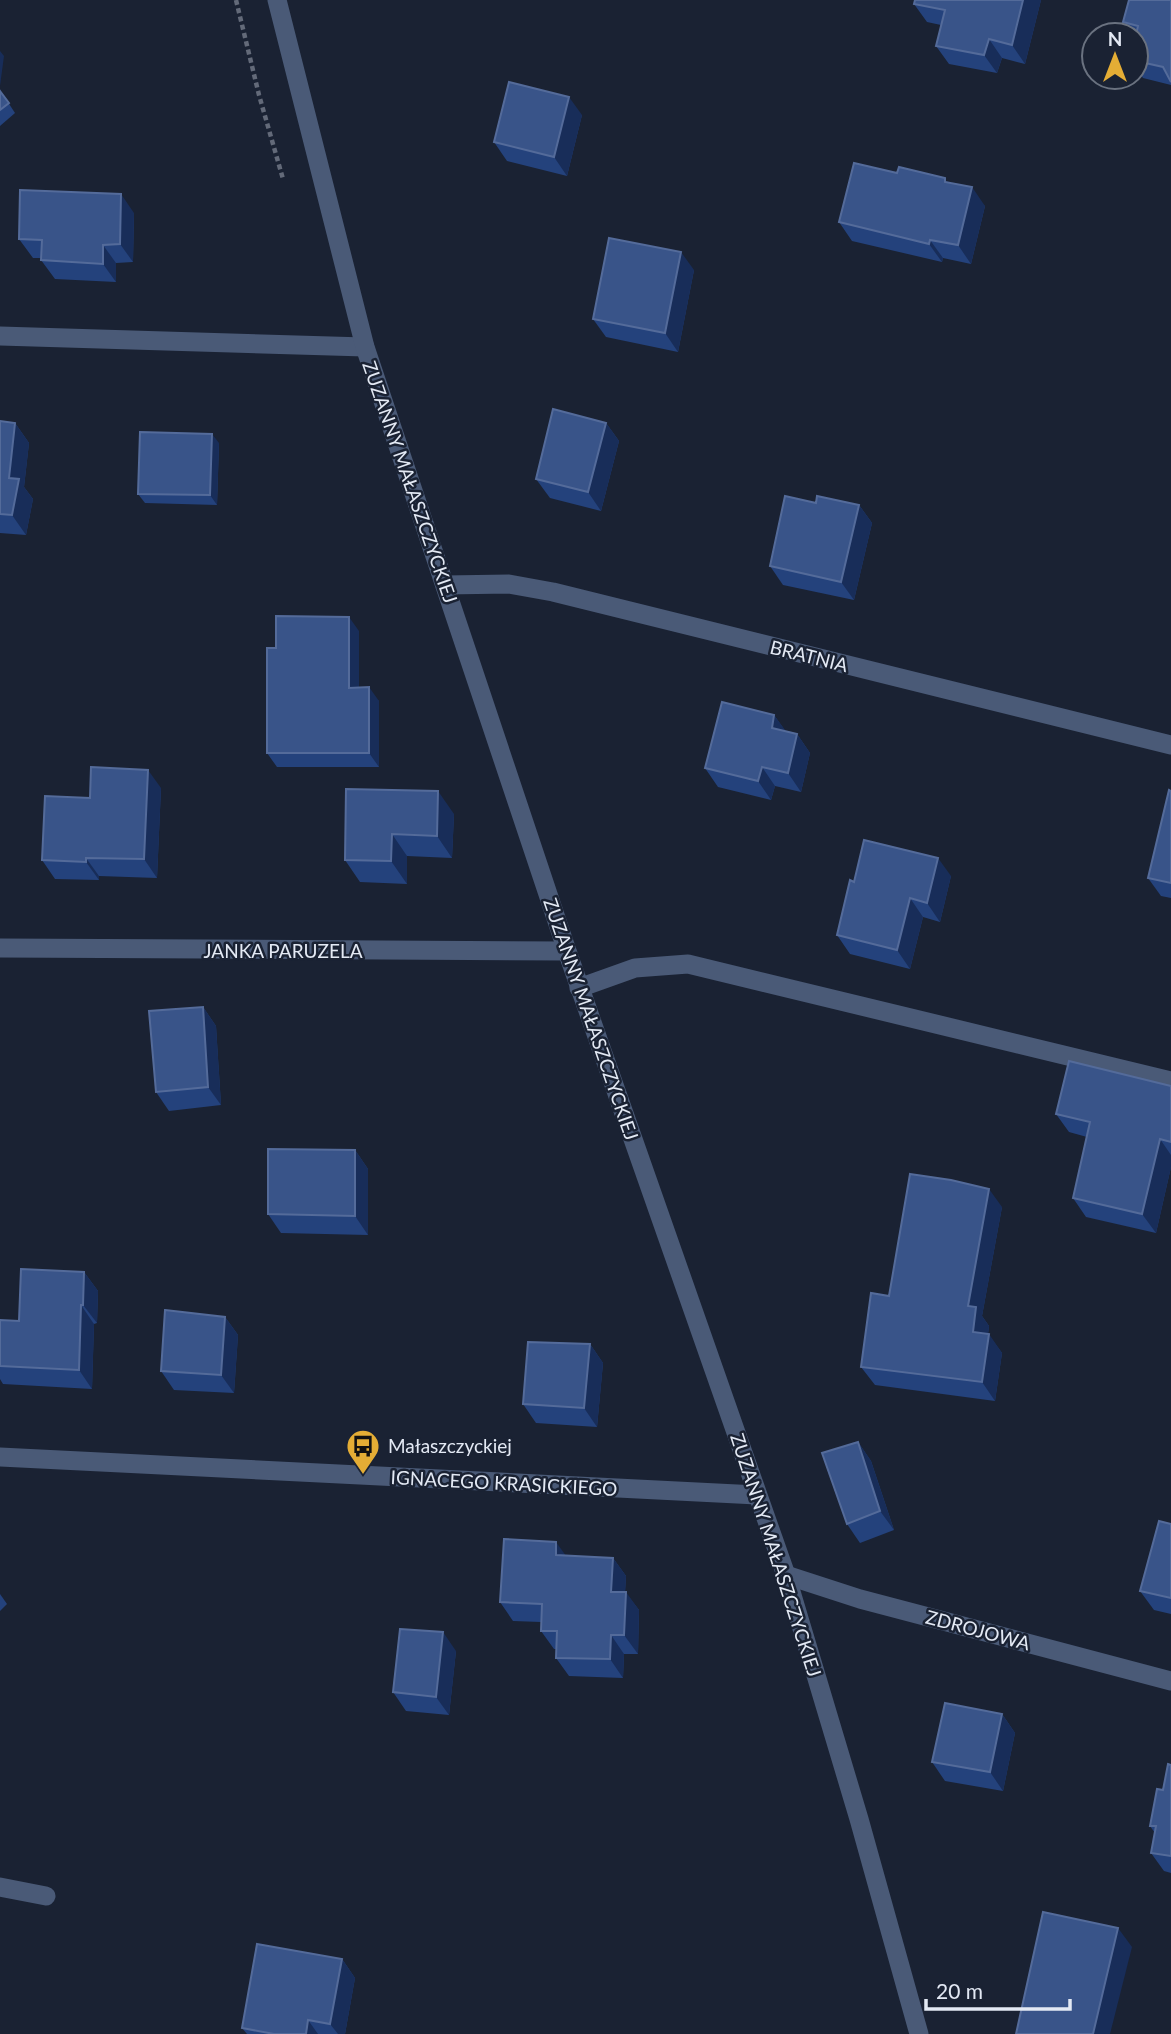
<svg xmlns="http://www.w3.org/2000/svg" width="1171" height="2034" font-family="Lato,sans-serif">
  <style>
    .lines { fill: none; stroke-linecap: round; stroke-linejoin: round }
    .path { stroke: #636a79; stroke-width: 4.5; stroke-dasharray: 5 3.5; stroke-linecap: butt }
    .service { stroke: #4a5a77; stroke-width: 19 }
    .minor { stroke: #4a5a77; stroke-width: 19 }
    .tertiary { stroke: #4a5a77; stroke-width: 19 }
    .wall { fill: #24427c }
    .shaded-wall { fill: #182d59 }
    .building { fill: #395489; stroke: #546b9a; stroke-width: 2 }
    .labels { text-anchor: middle; stroke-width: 5; stroke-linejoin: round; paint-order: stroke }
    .street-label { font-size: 19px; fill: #e3e9f4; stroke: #1a2233 }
    .poi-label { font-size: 19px; fill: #e3e9f4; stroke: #1a2233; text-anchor: start }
  </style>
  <rect width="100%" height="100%" fill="#1a2233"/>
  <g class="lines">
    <polyline class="path" points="236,0 259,95 283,179"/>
    <g class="service">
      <polyline points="0,336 365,347"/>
      <polyline points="579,988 635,968 688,964 1171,1081"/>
      <polyline points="0,1887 46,1896"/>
    </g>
    <g class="minor">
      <polyline points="445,585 509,584 553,592 1171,745"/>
      <polyline points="0,948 567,951"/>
      <polyline points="0,1457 757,1495"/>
      <polyline points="786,1575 860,1599 1171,1681"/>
    </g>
    <polyline class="tertiary" points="277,0 365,347 567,951 786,1575 859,1819 919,2034"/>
  </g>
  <g class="wall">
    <polygon points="915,0 1041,0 1025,64 1002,58 997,73 949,64 936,46 941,25 927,22 914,4"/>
    <polygon points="1171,0 1171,85 1143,78 1136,68 1136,35 1133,35 1123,22"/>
    <polygon points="0,90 15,113 0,126"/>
    <polygon points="582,115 567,176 507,161 494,142"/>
    <polygon points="897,173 949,182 985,206 971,264 943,258 942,262 852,241 839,222"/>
    <polygon points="134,213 133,262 116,263 116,282 55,279 41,260 42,258 33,258 19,239"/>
    <polygon points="694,270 678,352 606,337 593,319"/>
    <polygon points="0,421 15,423 29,443 24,487 33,499 26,535 0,533"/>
    <polygon points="606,423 619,441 601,511 550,498 536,479"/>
    <polygon points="219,443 217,505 145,503 138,494"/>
    <polygon points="816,503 859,505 872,523 854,600 783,585 770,566"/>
    <polygon points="359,631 359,687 379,701 379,767 277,767 267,753 276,648"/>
    <polygon points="774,715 786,732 797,734 810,753 801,792 775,786 771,800 718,787 705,768"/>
    <polygon points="161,788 157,878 99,876 99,880 55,879 42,860 90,798"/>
    <polygon points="346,789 454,814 452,858 407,856 407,884 360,882 345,860"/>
    <polygon points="1171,791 1171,898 1161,896 1148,878"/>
    <polygon points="951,876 940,922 923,917 910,969 850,954 837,935 854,882"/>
    <polygon points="203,1007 216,1026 221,1105 169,1111 156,1092"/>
    <polygon points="1171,1086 1171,1167 1156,1233 1086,1217 1073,1198 1087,1137 1069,1132 1056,1114"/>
    <polygon points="355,1150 368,1169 368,1235 281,1233 268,1214"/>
    <polygon points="1002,1207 982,1316 989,1326 988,1334 1002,1353 995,1401 875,1385 861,1367 889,1296"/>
    <polygon points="84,1272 98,1291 97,1323 94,1324 92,1389 3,1384 0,1379 0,1366 19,1321"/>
    <polygon points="225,1317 238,1335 234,1393 174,1390 161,1371"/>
    <polygon points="590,1344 603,1363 597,1427 536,1423 523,1404"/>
    <polygon points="858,1442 871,1461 894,1530 860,1543 847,1524"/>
    <polygon points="1171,1524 1171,1614 1154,1610 1140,1591"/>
    <polygon points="565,1556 613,1558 626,1576 625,1592 639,1610 638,1654 624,1654 623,1678 569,1676 556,1658 556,1649 554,1649 541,1631 541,1622 513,1621 500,1602"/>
    <polygon points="0,1594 7,1604 0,1611"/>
    <polygon points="456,1651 449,1715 406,1711 393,1692"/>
    <polygon points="1002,1714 1015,1733 1003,1791 945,1781 932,1762"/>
    <polygon points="1171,1765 1171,1873 1164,1871 1151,1853 1155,1833 1150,1826 1163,1790"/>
    <polygon points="342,1959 355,1978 345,2034 247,2034 242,2028"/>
  </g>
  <g class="shaded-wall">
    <polygon points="1023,0 1041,0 1025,64 1012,45"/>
    <polygon points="989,39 1002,58 997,73 984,55"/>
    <polygon points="0,51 4,56 0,86"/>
    <polygon points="569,97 582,115 567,176 554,157"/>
    <polygon points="972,187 985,206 971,264 958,245"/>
    <polygon points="121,194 134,213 133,262 120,244"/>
    <polygon points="930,240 943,258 942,262 929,244"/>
    <polygon points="103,245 116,263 116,282 103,264"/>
    <polygon points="681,252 694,270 678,352 665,333"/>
    <polygon points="15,423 29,443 24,487 33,499 26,535 12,515 9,478"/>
    <polygon points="606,423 619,441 601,511 588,492"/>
    <polygon points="212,434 219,443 217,505 210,495"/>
    <polygon points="859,505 872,523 854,600 841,582"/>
    <polygon points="349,617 359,631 359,702 349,688"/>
    <polygon points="369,687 379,701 379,767 369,753"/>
    <polygon points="774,715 788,734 772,728"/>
    <polygon points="797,734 810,753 801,792 788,773"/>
    <polygon points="762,767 775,786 771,800 758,781"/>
    <polygon points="148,770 161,788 157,878 144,859"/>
    <polygon points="438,791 454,814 452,858 437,836"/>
    <polygon points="392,834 407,856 407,884 391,861"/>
    <polygon points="86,858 99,876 99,880 86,862"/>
    <polygon points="938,858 951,876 940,922 927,903"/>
    <polygon points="910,898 923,917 910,969 897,950"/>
    <polygon points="203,1007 216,1026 221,1105 208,1087"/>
    <polygon points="1160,1139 1171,1155 1171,1167 1156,1233 1142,1214"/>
    <polygon points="355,1150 368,1169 368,1235 355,1216"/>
    <polygon points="989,1189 1002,1207 982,1316 989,1326 987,1345 989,1334 1002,1353 995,1401 982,1382 968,1306"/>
    <polygon points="84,1272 98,1291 97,1323 83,1305"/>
    <polygon points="81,1305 94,1324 92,1389 79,1370"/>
    <polygon points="225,1317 238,1335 234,1393 221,1375"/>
    <polygon points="590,1344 603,1363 597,1427 584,1408"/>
    <polygon points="858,1442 871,1461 894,1530 880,1511"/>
    <polygon points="556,1542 569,1560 556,1555"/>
    <polygon points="613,1558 626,1576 624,1610 611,1592"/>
    <polygon points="626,1592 639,1610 638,1654 624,1635"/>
    <polygon points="443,1632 456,1651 449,1715 436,1697"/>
    <polygon points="611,1635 624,1654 623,1678 610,1659"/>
    <polygon points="1002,1714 1015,1733 1003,1791 990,1772"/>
    <polygon points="1118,1928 1132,1947 1110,2034 1093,2034"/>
    <polygon points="342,1959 355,1978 345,2034 338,2034 330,2024"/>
    <polygon points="308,2020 318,2034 306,2034"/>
  </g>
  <g class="building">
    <polygon points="915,0 1023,0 1012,45 989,39 984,55 936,46 945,10 914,4"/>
    <polygon points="1129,0 1171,0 1171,82 1163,67 1136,61 1136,35 1138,26 1123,22"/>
    <polygon points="509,82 569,97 554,157 494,142"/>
    <polygon points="0,91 9,103 0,110"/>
    <polygon points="854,163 897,173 899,167 945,178 945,182 972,187 958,245 930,240 929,244 839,222"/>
    <polygon points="20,190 121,194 120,244 103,245 103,264 41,260 42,240 19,239"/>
    <polygon points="609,238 681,252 665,333 593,319"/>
    <polygon points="553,409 606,423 588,492 536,479"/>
    <polygon points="0,421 15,423 9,478 19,479 12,515 0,514"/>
    <polygon points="140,432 212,434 210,495 138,494"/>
    <polygon points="785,496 816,503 817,496 859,505 841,582 770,566"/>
    <polygon points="276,616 349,617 349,688 369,687 369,753 267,753 267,648 276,648"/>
    <polygon points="722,702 774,715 772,728 797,734 788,773 762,767 758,781 705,768"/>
    <polygon points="91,767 148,770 144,859 86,858 86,862 42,860 45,796 90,798"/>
    <polygon points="346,789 438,791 437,836 392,834 391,861 345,860"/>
    <polygon points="1169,790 1171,791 1171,883 1148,878"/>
    <polygon points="864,840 938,858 927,903 910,898 897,950 837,935 850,880 854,882"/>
    <polygon points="203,1007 208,1087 156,1092 149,1011"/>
    <polygon points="1069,1061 1171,1086 1171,1142 1160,1139 1142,1214 1073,1198 1090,1122 1056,1114"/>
    <polygon points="268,1149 355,1150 355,1216 268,1214"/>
    <polygon points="910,1174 951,1180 989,1189 968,1306 976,1307 973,1332 989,1334 982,1382 861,1367 871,1293 889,1296"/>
    <polygon points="21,1269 84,1272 83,1305 81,1305 79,1370 0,1366 0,1320 19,1321"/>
    <polygon points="165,1310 225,1317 221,1375 161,1371"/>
    <polygon points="528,1342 590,1344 584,1408 523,1404"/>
    <polygon points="858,1442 880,1511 847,1524 822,1453"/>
    <polygon points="1159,1521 1171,1524 1171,1598 1140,1591"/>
    <polygon points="504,1539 556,1542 556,1555 613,1558 611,1592 626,1592 624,1635 611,1635 610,1659 556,1658 557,1631 541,1631 542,1604 500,1602"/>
    <polygon points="400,1629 443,1632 436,1697 393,1692"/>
    <polygon points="945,1703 1002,1714 990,1772 932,1762"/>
    <polygon points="1168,1764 1171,1765 1171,1856 1151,1853 1156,1826 1150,1826 1157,1789 1163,1790"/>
    <polygon points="1043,1912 1118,1928 1093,2034 1016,2034"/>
    <polygon points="257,1944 342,1959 330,2024 308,2020 306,2034 274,2034 242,2028"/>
  </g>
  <defs>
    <symbol id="bus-pin" viewBox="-11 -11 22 30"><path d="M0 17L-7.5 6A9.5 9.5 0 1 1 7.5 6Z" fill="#e4ad35" stroke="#1a2233"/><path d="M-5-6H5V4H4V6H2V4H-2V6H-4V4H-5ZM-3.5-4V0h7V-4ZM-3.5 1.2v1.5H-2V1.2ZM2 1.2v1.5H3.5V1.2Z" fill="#111"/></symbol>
  </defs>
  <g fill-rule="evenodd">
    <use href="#bus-pin" x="344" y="1427" width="38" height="52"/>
  </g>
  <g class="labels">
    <g class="street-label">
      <text transform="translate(410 482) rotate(71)" y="7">ZUZANNY MAŁASZCZYCKIEJ</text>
      <text transform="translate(809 656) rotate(14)" y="7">BRATNIA</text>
      <text x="283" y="958">JANKA PARUZELA</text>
      <text transform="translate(591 1019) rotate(71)" y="7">ZUZANNY MAŁASZCZYCKIEJ</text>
      <text transform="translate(504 1483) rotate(3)" y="7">IGNACEGO KRASICKIEGO</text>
      <text transform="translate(776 1555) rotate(72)" y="7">ZUZANNY MAŁASZCZYCKIEJ</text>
      <text transform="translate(978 1630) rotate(15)" y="7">ZDROJOWA</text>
    </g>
    <g class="poi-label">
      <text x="388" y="1453">Małaszczyckiej</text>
    </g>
  </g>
  <g transform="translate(1115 56)"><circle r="33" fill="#1a2233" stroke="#6a7280" stroke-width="2"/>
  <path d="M0-5L12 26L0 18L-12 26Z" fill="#e4ad35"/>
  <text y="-10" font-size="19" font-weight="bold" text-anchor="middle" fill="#e3e9f4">N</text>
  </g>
  <path d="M926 1999v10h144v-10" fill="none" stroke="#e3e9f4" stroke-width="3.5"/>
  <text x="936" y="1999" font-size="21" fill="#e3e9f4" stroke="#1a2233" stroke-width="5" paint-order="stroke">20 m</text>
</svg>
